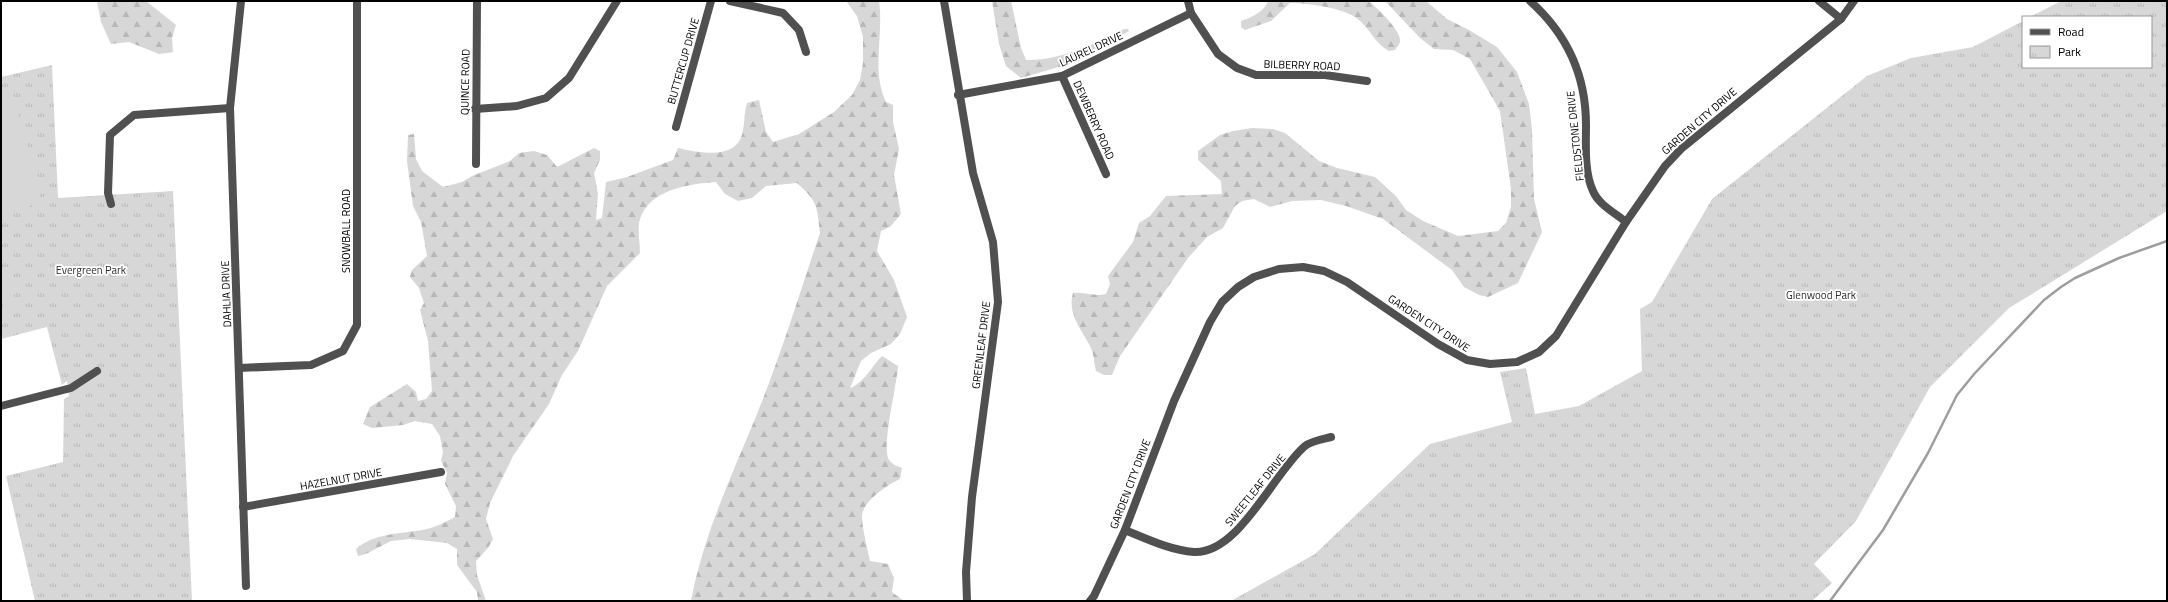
<svg xmlns="http://www.w3.org/2000/svg" width="2168" height="602" font-family="'Titillium Web',sans-serif">
  <style>
    .forest { fill: url(#forest-firs) }
    .park { fill: url(#park-tufts) }
    .garden { fill: #d7d7d7 }
    .lines { fill: none; stroke-linecap: round; stroke-linejoin: round }
    .stream { stroke: #9e9e9e; stroke-width: 2.5 }
    .street { stroke: #505050; stroke-width: 8 }
    .labels { text-anchor: middle; stroke-width: 3.5; stroke-linejoin: round; paint-order: stroke }
    .street-label { font-size: 11px; fill: #000; stroke: #fff }
    .park-label { font-size: 11px; fill: #2e2e2e; stroke: #fff }
  </style>
  <defs>
    <pattern id="forest-firs" width="22" height="20" patternUnits="userSpaceOnUse"><rect width="22" height="20" fill="#d7d7d7"/><path d="M5 1l3.5 6h-7zM16 11l3.5 6h-7z" fill="#b7b7b7"/></pattern>
    <pattern id="park-tufts" width="24" height="20" patternUnits="userSpaceOnUse"><rect width="24" height="20" fill="#d7d7d7"/><path d="M3 7l-1-3M5 7V3M7 7l1-3M15 17l-1-3M17 17v-4M19 17l1-3" fill="none" stroke="#b7b7b7"/></pattern>
  </defs>
  <rect width="100%" height="100%" fill="#fff"/>
  <g class="forest">
    <polygon points="97,1 146,1 176,25 172,38 173,52 159,54 129,42 111,44 101,22"/>
    <path d="M846 1H879C884 34 871 71 886 102L893 105V122L899 149 894 175 901 214 890 227 881 231 877 251 894 280 907 317 900 334 891 344 871 353 861 361 850 388C864 383 872 366 882 356L898 366C897 385 881 447 889 460 893 465 897 466 902 468L900 479C887 485 861 502 862 518 863 532 867 547 870 561L888 564 894 578 892 592 904 601H691C703 537 730 479 755 419 780 358 799 295 820 233 817 206 818 202 797 183L766 186 752 198 738 201 725 194 716 182C689 184 650 189 640 219 637 228 640 243 640 253L607 286 578 351 562 375 549 404 513 456 490 503 486 519 493 539 488 548 476 561 477 575 486 601H478L477 592 457 565V549L447 543 410 539 391 541 366 554 358 556 356 549C374 533 400 534 422 530 434 528 444 523 455 517L456 506 445 484 447 473 441 461 443 452 440 436 432 424 415 421 403 425 372 428 363 424 370 407 407 384 416 392 418 401 426 399 432 391 428 341 420 310 424 303 419 288 410 277 412 270 427 256 421 222 413 206 407 161 408 135 414 134 416 159 422 171 443 187 462 182 472 176 510 161 519 153 534 151 547 155 557 167 594 148 600 151V160L594 173 598 194 596 220 602 218 606 182 627 177 673 160 678 148C700 153 739 161 743 130 745 121 744 112 747 103L759 100 766 132 773 142 799 134 834 112 852 95 860 80 863 63V37L857 16Z"/>
    <path d="M992 1H1011L1021 48 1026 60C1059 61 1095 44 1124 29H1128L1129 31 1079 61 1021 78 1006 66 999 44Z"/>
    <path d="M1268 1H1369C1377 8 1402 31 1400 42 1400 44 1396 48 1395 50L1389 51C1375 44 1371 30 1359 20 1346 8 1307 3 1290 3L1271 21 1245 30 1241 27V21C1252 17 1263 13 1268 1Z"/>
    <path d="M1385 1H1426L1447 19 1469 30 1497 47 1517 72 1529 104 1532 129 1534 199 1542 232 1518 283 1488 297 1479 295 1464 287 1452 270 1383 219 1346 206 1321 200 1292 201 1270 207 1254 199 1242 201 1235 206 1223 228 1207 237 1188 258 1120 356 1112 375H1104L1096 371C1094 363 1094 353 1090 346 1081 329 1067 313 1073 293 1084 292 1096 297 1106 294L1110 284 1108 276 1133 242 1139 223 1150 216 1166 196 1222 194 1221 181 1198 160V151L1220 135 1233 131 1252 128 1273 129 1285 133 1319 161 1337 168 1375 177 1396 196 1406 210 1423 221 1458 236 1498 231 1506 223 1511 207V189L1500 111 1470 59 1453 50 1434 49 1420 38Z"/>
  </g>
  <g class="park">
    <polygon points="2061,1 2167,1 2167,211 2009,308 1930,387 1856,521 1814,564 1832,583 1812,601 1231,601 1315,554 1430,444 1512,422 1500,372 1526,368 1535,414 1579,406 1642,371 1640,309 1652,302 1712,199 1867,76 1911,58 1973,47 2023,21 2023,67 2151,67 2151,17 2030,17"/>
    <polygon points="52,65 58,198 173,191 192,601 35,601 6,476 63,462 64,399 69,396 67,381 62,385 47,327 1,339 1,77"/>
  </g>
  <g class="garden">
    <path d="M6 102 15 104 41 194C35 210 15 210 1 214V103Z"/>
    <polygon points="9,276 17,306 3,309 1,278"/>
  </g>
  <g class="lines">
    <polyline class="stream" points="1830,601 1883,530 1928,453 1957,395 1975,373 2044,300 2061,287 2075,278 2119,258 2167,241"/>
    <g class="street">
      <polyline points="241,1 230,108 246,586"/>
      <polyline points="730,1 783,13 799,30 806,52"/>
      <polyline points="944,1 973,173 993,242 998,302 972,497 966,572 967,601"/>
      <polyline points="1188,1 1191,13 1218,54 1237,68 1256,75 1325,75 1367,81"/>
      <path d="M1530 1C1567 34 1586 74 1586 125 1586 146 1584 172 1593 191 1598 204 1615 213 1626 222"/>
      <polyline points="1819,1 1841,19"/>
      <polyline points="1062,76 1106,174"/>
      <polyline points="958,95 1062,76 1191,13"/>
      <polyline points="475,109 517,106 546,98 569,78 617,1"/>
      <polyline points="676,127 711,1"/>
      <polyline points="476,164 477,1"/>
      <polyline points="111,204 108,193 110,135 134,115 230,108"/>
      <polyline points="239,368 311,365 343,351 357,325 357,1"/>
      <polyline points="1,406 71,388 97,371"/>
      <polyline points="243,507 441,472"/>
      <path d="M1125 530C1147 539 1170 550 1194 552 1239 554 1274 472 1305 446 1311 441 1323 439 1331 437"/>
      <polyline points="1090,601 1094,596 1125,530 1174,401 1210,322 1222,302 1238,287 1254,277 1279,269 1303,267 1324,271 1347,282 1438,344 1467,360 1490,364 1517,362 1539,352 1556,336 1626,222 1665,166 1681,149 1841,19 1854,1"/>
    </g>
  </g>
  <g class="labels">
    <g class="street-label">
      <text transform="translate(1091 49) rotate(-25)" y="4">LAUREL DRIVE</text>
      <text transform="translate(683 61) rotate(-74)" y="4">BUTTERCUP DRIVE</text>
      <text transform="translate(1302 65) rotate(2)" y="4">BILBERRY ROAD</text>
      <text transform="translate(465 82) rotate(-89)" y="4">QUINCE ROAD</text>
      <text transform="translate(1094 120) rotate(66)" y="4">DEWBERRY ROAD</text>
      <text transform="translate(1699 121) rotate(-41)" y="4">GARDEN CITY DRIVE</text>
      <text transform="translate(1575 136) rotate(-96)" y="4">FIELDSTONE DRIVE</text>
      <text transform="translate(346 231) rotate(-90)" y="4">SNOWBALL ROAD</text>
      <text transform="translate(226 294) rotate(-92)" y="4">DAHLIA DRIVE</text>
      <text transform="translate(1429 323) rotate(33)" y="4">GARDEN CITY DRIVE</text>
      <text transform="translate(981 345) rotate(-83)" y="4">GREENLEAF DRIVE</text>
      <text transform="translate(341 479) rotate(-10)" y="4">HAZELNUT DRIVE</text>
      <text transform="translate(1130 484) rotate(-69)" y="4">GARDEN CITY DRIVE</text>
      <text transform="translate(1255 490) rotate(-51)" y="4">SWEETLEAF DRIVE</text>
    </g>
    <g class="park-label">
      <text x="91" y="274">Evergreen Park</text>
      <text x="1821" y="299">Glenwood Park</text>
    </g>
  </g>
  <rect width="2168" height="602" fill="none" stroke="#000000" stroke-width="4"/>
  <rect x="2022" y="16" width="130" height="52" fill="#ffffff" stroke="#999999"/>
  <rect x="2030" y="29" width="20" height="6" fill="#505050" stroke="#999999"/>
  <text x="2058" y="36" font-size="12" fill="#000000">Road</text>
  <rect x="2030" y="46" width="20" height="12" fill="url(#park-tufts)" stroke="#999999"/>
  <text x="2058" y="56" font-size="12" fill="#000000">Park</text>
</svg>
